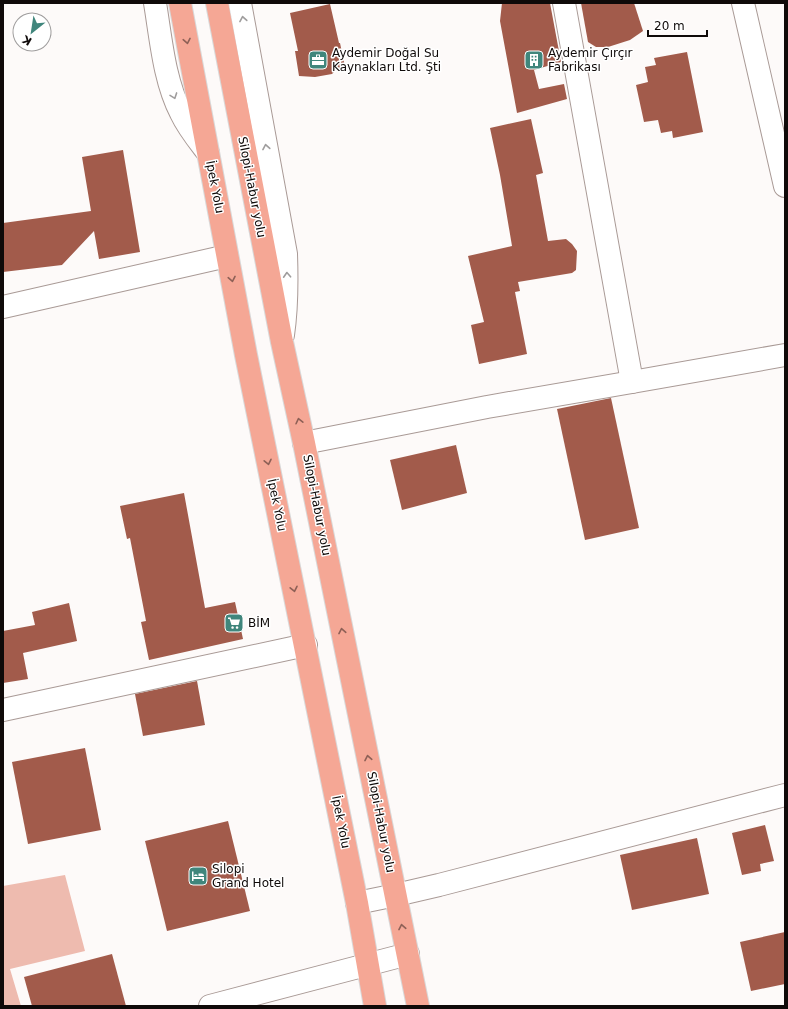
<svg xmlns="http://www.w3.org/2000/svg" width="788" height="1009" font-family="'DejaVu Sans',sans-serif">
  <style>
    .green { fill: #eebbaf }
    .building { fill: #a25b4b }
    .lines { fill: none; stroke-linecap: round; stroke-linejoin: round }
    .minor-casing { stroke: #a99a96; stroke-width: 24 }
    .highway-casing { stroke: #d9d8d8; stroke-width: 24 }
    .minor { stroke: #fff; stroke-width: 22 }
    .highway { stroke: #f5a795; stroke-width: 22 }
    .oneway { stroke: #9f9d9d }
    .oneway2 { stroke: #8e6056 }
    .labels { text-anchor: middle; stroke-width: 3; stroke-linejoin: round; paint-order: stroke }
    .poi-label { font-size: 12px; fill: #0f0a09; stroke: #fff; text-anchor: start }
    .street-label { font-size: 12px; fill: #0f0a09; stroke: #fff }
  </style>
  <rect width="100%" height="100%" fill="#fdfaf9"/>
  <polygon class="green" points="65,875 85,951 10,969 21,1006 3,1006 3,886"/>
  <g class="building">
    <polygon points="502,3 550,3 561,62 534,70 539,89 564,84 567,99 517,113 500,21"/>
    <polygon points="581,3 634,3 643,31 630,40 608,47 596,47 588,42"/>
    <polygon points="330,4 339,43 340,43 345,67 336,70 332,74 315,77 299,76 295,51 298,51 290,13"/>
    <polygon points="687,52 703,132 673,138 672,131 661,133 658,120 644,122 636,85 648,82 645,67 656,65 654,58"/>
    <polygon points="531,119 543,173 536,175 548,241 566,239 572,244 577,251 576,270 572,273 518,282 520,291 515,292 527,354 479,364 471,325 484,322 468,256 512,246 500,175 490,128"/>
    <polygon points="123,150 140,252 99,259 94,231 62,265 3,272 3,223 91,211 82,157"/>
    <polygon points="611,398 639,528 585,540 557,409"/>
    <polygon points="456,445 467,493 402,510 390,460"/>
    <polygon points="184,493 205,608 235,602 243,639 149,660 141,622 146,621 130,538 127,539 120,506"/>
    <polygon points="69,603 77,641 23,653 28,679 3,683 3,631 35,625 32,612"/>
    <polygon points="197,681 205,725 143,736 135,694"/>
    <polygon points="85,748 101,830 28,844 12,762"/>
    <polygon points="228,821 250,911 167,931 145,841"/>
    <polygon points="765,825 774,861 760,864 761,871 742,875 732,833"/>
    <polygon points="697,838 709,894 632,910 620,855"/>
    <polygon points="785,932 785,984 751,991 740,942"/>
    <polygon points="112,954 126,1006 32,1006 24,977"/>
  </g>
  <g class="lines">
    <defs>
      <g id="minor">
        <path d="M155 3C161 39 164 80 181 113 188 128 198 140 208 153"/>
        <path d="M240 3 286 254C287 282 287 308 283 335"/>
        <polyline points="564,3 632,382"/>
        <polyline points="743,3 785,186"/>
        <polyline points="3,307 227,256"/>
        <polyline points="304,443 487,407 632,382 785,355"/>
        <polyline points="3,710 306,645"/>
        <polyline points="357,903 396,895 439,885 785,795"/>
        <polyline points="210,1006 408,954"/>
      </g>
      <g id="highway">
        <polyline points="180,3 246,355 357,903 375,1006"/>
        <polyline points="217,3 282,342 304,443 418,1006"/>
      </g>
    </defs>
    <use href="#minor" class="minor-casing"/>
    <use href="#highway" class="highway-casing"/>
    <use href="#minor" class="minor"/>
    <use href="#highway" class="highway"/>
  </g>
  <defs><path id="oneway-chevron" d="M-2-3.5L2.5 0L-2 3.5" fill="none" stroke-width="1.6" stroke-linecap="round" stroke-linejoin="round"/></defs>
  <g class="oneway">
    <use href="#oneway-chevron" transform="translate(243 19) rotate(-100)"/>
    <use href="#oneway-chevron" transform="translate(174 96) rotate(70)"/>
    <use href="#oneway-chevron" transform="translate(266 147) rotate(-100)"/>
    <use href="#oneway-chevron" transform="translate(287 275) rotate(-93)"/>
  </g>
  <g class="oneway2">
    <use href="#oneway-chevron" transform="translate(187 41) rotate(79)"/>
    <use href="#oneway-chevron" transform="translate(232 279) rotate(79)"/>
    <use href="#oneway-chevron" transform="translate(299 421) rotate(-103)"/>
    <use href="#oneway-chevron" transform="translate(268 462) rotate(78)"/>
    <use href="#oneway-chevron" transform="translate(294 589) rotate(78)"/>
    <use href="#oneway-chevron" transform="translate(342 631) rotate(-101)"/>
    <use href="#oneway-chevron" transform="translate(368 758) rotate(-101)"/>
    <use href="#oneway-chevron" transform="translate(402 927) rotate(-101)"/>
  </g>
  <defs>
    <symbol id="office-square" viewBox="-11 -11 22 22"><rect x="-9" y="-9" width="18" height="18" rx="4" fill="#40867c" stroke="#fff"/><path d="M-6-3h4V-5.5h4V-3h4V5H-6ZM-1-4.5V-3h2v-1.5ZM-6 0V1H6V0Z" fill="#fff"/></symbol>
    <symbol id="building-square" viewBox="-11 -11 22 22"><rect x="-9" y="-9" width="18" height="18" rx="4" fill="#40867c" stroke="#fff"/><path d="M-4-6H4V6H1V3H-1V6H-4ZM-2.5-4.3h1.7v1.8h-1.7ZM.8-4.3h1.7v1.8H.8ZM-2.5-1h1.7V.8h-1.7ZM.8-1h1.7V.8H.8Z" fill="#fff"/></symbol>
    <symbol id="supermarket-square" viewBox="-11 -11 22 22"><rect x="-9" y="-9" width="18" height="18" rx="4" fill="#40867c" stroke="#fff"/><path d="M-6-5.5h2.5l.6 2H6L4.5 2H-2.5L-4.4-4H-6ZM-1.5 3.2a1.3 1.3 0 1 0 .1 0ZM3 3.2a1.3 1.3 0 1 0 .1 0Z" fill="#fff"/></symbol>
    <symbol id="hotel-square" viewBox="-11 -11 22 22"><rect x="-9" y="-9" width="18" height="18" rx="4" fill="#40867c" stroke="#fff"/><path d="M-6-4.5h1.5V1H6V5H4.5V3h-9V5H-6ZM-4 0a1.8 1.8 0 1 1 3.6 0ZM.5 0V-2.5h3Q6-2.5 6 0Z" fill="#fff"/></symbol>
  </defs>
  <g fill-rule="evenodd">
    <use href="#office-square" x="307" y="49" width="22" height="22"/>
    <use href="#building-square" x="523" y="49" width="22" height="22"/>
    <use href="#supermarket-square" x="223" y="612" width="22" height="22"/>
    <use href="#hotel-square" x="187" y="865" width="22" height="22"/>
  </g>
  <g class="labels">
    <g class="poi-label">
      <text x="332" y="57">Aydemir Doğal Su<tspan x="332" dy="14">Kaynakları Ltd. Şti</tspan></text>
      <text x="548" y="57">Aydemir Çırçır<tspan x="548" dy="14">Fabrikası</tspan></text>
      <text x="248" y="627">BİM</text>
      <text x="212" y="873">Silopi<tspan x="212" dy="14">Grand Hotel</tspan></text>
    </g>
    <g class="street-label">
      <text transform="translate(215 187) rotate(79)" y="4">İpek Yolu</text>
      <text transform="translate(252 187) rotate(79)" y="4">Silopi-Habur yolu</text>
      <text transform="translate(277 505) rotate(78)" y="4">İpek Yolu</text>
      <text transform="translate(317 505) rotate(79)" y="4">Silopi-Habur yolu</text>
      <text transform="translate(341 822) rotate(79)" y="4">İpek Yolu</text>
      <text transform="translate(381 822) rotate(79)" y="4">Silopi-Habur yolu</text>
    </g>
  </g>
  <rect width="788" height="1009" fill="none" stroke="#0f0a09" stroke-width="8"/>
  <g transform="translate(32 32) rotate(210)"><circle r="19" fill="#ffffff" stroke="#9f9d9d"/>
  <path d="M0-3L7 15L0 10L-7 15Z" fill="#40867c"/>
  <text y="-6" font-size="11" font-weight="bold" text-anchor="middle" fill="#0f0a09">K</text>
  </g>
  <path d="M648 30v6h59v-6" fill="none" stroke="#0f0a09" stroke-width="2"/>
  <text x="654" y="30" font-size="12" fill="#0f0a09" stroke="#ffffff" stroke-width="3" paint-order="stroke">20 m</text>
</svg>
